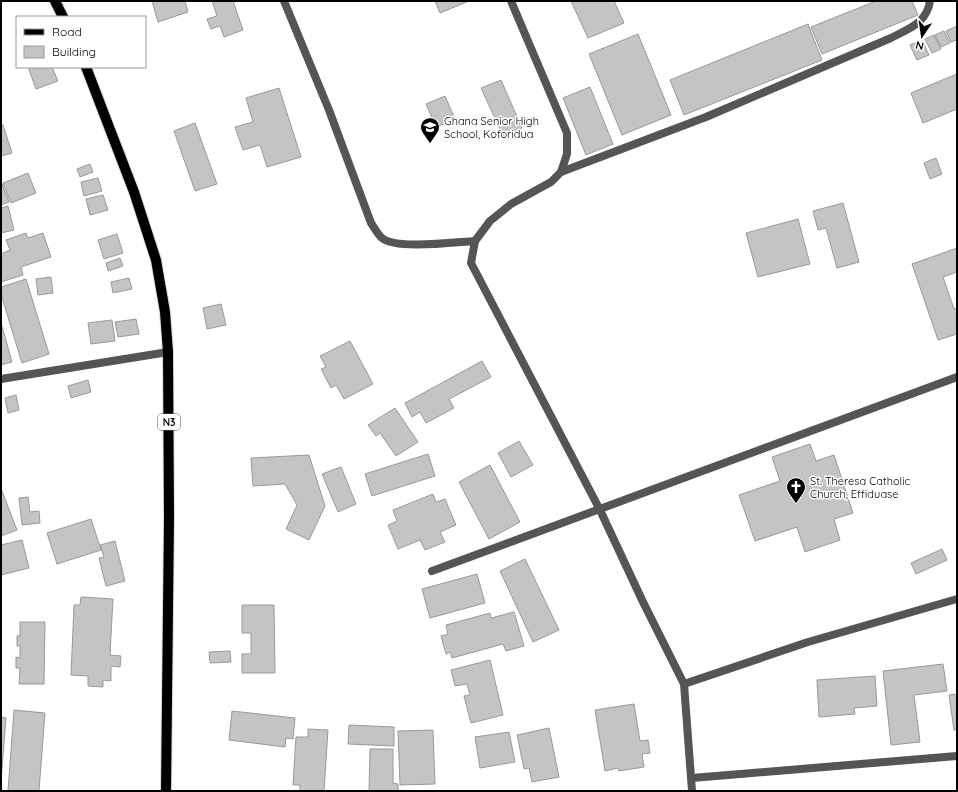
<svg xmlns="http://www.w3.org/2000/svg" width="958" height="792" font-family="Quicksand,sans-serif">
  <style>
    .building { fill: #c4c4c4; stroke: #999 }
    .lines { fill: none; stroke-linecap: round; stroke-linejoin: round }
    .primary-casing { stroke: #dbdbdb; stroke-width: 12 }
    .lane { stroke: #555; stroke-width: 8 }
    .street { stroke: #555; stroke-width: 8 }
    .primary { stroke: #000; stroke-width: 10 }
    .labels { text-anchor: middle; stroke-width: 3; stroke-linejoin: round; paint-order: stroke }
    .shield { fill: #fff; stroke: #4c4c4c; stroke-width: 1 }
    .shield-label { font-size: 10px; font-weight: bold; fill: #000 }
    .poi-label { font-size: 11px; fill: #000; stroke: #fff; text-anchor: start }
  </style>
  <rect width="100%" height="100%" fill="#fff"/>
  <g class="building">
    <polygon points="152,1 185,1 188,12 158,22"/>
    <polygon points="212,1 233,1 243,30 224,37 220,26 211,29 207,19 217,16"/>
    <polygon points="435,1 469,1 440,13"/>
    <polygon points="571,1 614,1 624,23 588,38"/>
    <polygon points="876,1 912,1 918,15 822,54 811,27"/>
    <polygon points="808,24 822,60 684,115 670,80"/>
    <polygon points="957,26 957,40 951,42 946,31"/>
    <polygon points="944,31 950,43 941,47 935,35"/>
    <polygon points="638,34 671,115 622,135 589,54"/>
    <polygon points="934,35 941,49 932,53 925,39"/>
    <polygon points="922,40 929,55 917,60 910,45"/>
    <polygon points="28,67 52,67 58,81 36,89"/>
    <polygon points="957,74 957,109 923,123 911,93"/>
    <polygon points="501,80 522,128 503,136 481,88"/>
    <polygon points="590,87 613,144 586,155 563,98"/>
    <polygon points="279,88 301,157 267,167 260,145 243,150 235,127 253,122 246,98"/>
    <polygon points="445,96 455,119 436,127 426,104"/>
    <polygon points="195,123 217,184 195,191 174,131"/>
    <polygon points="1,125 3,125 12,153 1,156"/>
    <polygon points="936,158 942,174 930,179 924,163"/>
    <polygon points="90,164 93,172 80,177 77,169"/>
    <polygon points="28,173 36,193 11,203 3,183"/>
    <polygon points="98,178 102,191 84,196 81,182"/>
    <polygon points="2,184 9,202 1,205 1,185"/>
    <polygon points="103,195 108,210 90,215 86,199"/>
    <polygon points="843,203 859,262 837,268 826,228 818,230 813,211"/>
    <polygon points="8,206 14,230 1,233 1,208"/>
    <polygon points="798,219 810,264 758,277 746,233"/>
    <polygon points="26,233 28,238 43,233 51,257 21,267 23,275 1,282 1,254 10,250 6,240"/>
    <polygon points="117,234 123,253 104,259 98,240"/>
    <polygon points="957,248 957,272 943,277 954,309 957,308 957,334 938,340 912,264"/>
    <polygon points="120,258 123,266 108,271 106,263"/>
    <polygon points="51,277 53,293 38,295 36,279"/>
    <polygon points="129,278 132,289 113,293 111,282"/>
    <polygon points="26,279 49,354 22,363 1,294 1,287"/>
    <polygon points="221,304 226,325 207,329 203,308"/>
    <polygon points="136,319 139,334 118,337 115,322"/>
    <polygon points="112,320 115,341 91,344 88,323"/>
    <polygon points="2,326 12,362 1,365 1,327"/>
    <polygon points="350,341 373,384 344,399 336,385 331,388 321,369 326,367 320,356"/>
    <polygon points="482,361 491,377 449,399 454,408 426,423 420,412 412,417 405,403"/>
    <polygon points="88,380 91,392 71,398 68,386"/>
    <polygon points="16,395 19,410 8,413 5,398"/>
    <polygon points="395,408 418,442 396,456 380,433 376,436 368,425"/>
    <polygon points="519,441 533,465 511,477 498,453"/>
    <polygon points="810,444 816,461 834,455 853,513 834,519 840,540 805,552 797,527 755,541 739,495 780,481 772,457"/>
    <polygon points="428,454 435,476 372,496 365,474"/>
    <polygon points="309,455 325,506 309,540 286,529 297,505 285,484 253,486 251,458"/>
    <polygon points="490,465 520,522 489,539 459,482"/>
    <polygon points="341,467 356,504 338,512 322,474"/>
    <polygon points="2,491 17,530 1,536 1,492"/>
    <polygon points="433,494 436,502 445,499 456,525 440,532 445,542 425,550 420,540 398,549 388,525 397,521 393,510"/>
    <polygon points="28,497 30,512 39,511 40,523 22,525 19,498"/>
    <polygon points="91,519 101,550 57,564 47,533"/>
    <polygon points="22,540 29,568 1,575 1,545"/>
    <polygon points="115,541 125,581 106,586 99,558 104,557 100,545"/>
    <polygon points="942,549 947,560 916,574 911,563"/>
    <polygon points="525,559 559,630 533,642 500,571"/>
    <polygon points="477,574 485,603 430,618 422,589"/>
    <polygon points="81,597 113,599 110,655 121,656 120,667 111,666 111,681 103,680 103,687 88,686 88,676 71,675 74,605 80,605"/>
    <polygon points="242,605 274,605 275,673 242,673 242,654 251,654 251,633 242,633"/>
    <polygon points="514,612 524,646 506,651 503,644 452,658 450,652 446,654 441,636 448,634 446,625 490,613 491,618"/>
    <polygon points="20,622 45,622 44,684 19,684 20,668 16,668 16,657 20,658 20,646 17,646 17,636 20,636"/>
    <polygon points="230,651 231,662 210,663 209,652"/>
    <polygon points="490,660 503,715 471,723 464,696 470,695 467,684 455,686 451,670"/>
    <polygon points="943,664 947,691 914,695 920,742 891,745 883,671"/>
    <polygon points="875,676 877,706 854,708 855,714 819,717 817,680"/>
    <polygon points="957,694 957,730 954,730 949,695"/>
    <polygon points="634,704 640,741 648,740 650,753 642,754 644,767 619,771 618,768 605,771 595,710"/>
    <polygon points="14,710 45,713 39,791 8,791"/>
    <polygon points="232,711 295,718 293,739 286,738 285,747 229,740"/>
    <polygon points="1,717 6,718 1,781"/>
    <polygon points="349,725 394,727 394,746 348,744"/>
    <polygon points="549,728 559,777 532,782 529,768 524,769 517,735"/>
    <polygon points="308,729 328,730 324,791 300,791 300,785 293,785 296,737 308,737"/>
    <polygon points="433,730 435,784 400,785 398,731"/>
    <polygon points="509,732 515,762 480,768 475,737"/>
    <polygon points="370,749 393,749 393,783 398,784 398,791 369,791"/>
  </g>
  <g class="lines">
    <defs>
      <g id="primary">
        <polyline points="55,1 63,17"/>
        <polyline points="86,67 134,192 156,260 165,312 168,352 169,518 166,791"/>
      </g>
    </defs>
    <use href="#primary" class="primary-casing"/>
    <g class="lane">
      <path d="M284 1 329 110 371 223C374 227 378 235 382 238 396 250 456 242 475 241"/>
      <polyline points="511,1 567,133 567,154 561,172 551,182 511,204 490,221 475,241 471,263 600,510"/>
      <path d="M561 172 706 117 891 38C908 29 927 23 930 1"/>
    </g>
    <g class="street">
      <polyline points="1,379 168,352"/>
      <polyline points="600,510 643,602 684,684 692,791"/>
      <polyline points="432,571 957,377"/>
      <polyline points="684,684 808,642 957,599"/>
      <polyline points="692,778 957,756"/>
    </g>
    <use href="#primary" class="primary"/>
  </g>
  <defs>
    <symbol id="school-pin" viewBox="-11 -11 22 30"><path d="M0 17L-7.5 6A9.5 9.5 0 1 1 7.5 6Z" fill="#000" stroke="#fff"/><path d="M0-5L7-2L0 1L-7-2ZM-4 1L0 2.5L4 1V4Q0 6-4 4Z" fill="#fff"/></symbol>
    <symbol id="church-pin" viewBox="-11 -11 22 30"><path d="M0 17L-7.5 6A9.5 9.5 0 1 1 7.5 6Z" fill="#000" stroke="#fff"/><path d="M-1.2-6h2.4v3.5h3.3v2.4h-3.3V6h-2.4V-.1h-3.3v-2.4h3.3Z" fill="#fff"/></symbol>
  </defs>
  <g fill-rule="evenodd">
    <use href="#school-pin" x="419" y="116" width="22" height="30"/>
    <use href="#church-pin" x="785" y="476" width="22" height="30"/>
  </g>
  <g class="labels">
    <rect class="shield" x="158" y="414" width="22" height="16" rx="3"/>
    <g class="shield-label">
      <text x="169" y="426">N3</text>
    </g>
    <g class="poi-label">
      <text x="444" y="125">Ghana Senior High<tspan x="444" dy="13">School, Koforidua</tspan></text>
      <text x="810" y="485">St. Theresa Catholic<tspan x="810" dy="13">Church, Effiduase</tspan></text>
    </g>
  </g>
  <rect width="958" height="792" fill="none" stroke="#000000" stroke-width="4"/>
  <rect x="16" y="16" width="130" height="52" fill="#ffffff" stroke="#999999"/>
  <rect x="24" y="29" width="20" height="6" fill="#000000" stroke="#999999"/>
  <text x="52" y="36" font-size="12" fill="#000000">Road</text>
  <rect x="24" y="46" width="20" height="12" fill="#c4c4c4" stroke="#999999"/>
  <text x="52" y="56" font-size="12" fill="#000000">Building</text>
  <g transform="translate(922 36) rotate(193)" stroke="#ffffff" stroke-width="3" paint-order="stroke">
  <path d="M0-3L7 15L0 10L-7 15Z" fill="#000000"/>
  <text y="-6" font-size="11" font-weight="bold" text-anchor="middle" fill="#000000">N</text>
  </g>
</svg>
